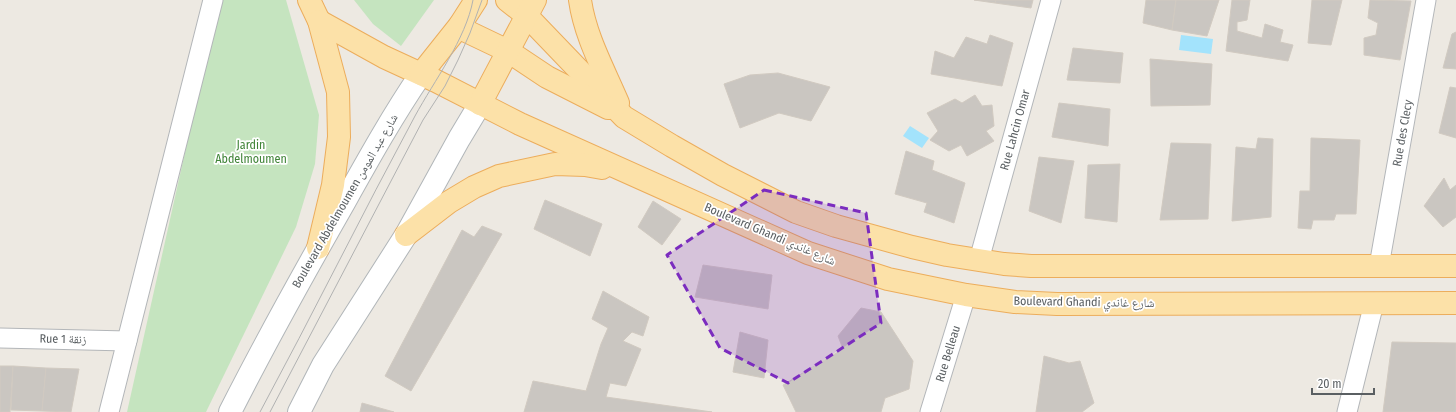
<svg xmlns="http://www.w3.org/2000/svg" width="1456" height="412" font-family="'Fira Sans Condensed','Noto Naskh Arabic',sans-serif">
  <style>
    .green { fill: #c5e4bf }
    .water { fill: #a3e3fc }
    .building { fill: #cac6c1; stroke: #d1cac1 }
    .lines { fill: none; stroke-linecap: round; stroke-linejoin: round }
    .minor-casing { stroke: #b3b6b9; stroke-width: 21 }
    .secondary-casing { stroke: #b1b6b9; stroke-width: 24 }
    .primary-casing { stroke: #ecad5c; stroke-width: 24 }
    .minor { stroke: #fff; stroke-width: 19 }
    .secondary { stroke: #fff; stroke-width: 22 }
    .primary { stroke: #fce1a8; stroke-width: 22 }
    .tram { stroke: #b1b2b2; stroke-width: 1 }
    .marked { fill: #7b2cbf; fill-opacity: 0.2; stroke: #7b2cbf; stroke-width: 3; stroke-dasharray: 8 5; stroke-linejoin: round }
    .labels { text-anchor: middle; stroke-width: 3.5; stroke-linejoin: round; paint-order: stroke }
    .street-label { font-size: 12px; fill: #5a5f62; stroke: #fff }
    .park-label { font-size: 12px; fill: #408438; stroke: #fff }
  </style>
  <rect width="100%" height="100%" fill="#ede9e2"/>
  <g class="green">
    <polygon points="219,0 286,0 319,115 315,164 296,227 206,412 127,412"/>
    <polygon points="354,0 434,0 401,46 373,24"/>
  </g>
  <g class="water">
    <polygon points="1181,35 1213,39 1211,54 1179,50"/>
    <polygon points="910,126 929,138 922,148 903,136"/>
  </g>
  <g class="building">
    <polygon points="974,0 996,0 995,3"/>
    <polygon points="996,0 1033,0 1031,8 995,3"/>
    <polygon points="1146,0 1176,0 1172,30 1143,23"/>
    <polygon points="1176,0 1219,0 1207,36 1172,30"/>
    <polygon points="1232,0 1250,0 1247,20 1237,22 1237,31 1262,38 1265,24 1283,30 1280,42 1293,45 1288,61 1226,51"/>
    <polygon points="1312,0 1342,0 1331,45 1308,43"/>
    <polygon points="1370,0 1411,1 1400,60 1364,55 1364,38 1376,35 1378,23 1368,18"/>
    <polygon points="1456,32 1456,69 1443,68 1452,34"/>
    <polygon points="990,35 1013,43 1002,86 931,74 935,51 954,58 966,37 987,44"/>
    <polygon points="1073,48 1123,53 1120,83 1067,80"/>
    <polygon points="1150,59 1212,64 1210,105 1151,106"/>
    <polygon points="778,73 830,87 811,121 779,113 740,128 724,84 750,75"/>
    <polygon points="1450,87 1456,88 1456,138 1439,133"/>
    <polygon points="975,95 982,106 992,105 994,126 986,131 994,141 967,156 961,145 949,151 930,140 938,131 927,113 955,99 962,103"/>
    <polygon points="1059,103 1110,109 1108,146 1052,137"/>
    <polygon points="1258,138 1273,139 1271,217 1232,221 1236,147 1256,149"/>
    <polygon points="1311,138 1360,140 1356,214 1336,214 1334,220 1313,220 1311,229 1298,228 1300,191 1310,191"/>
    <polygon points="1171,143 1211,144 1208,219 1160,220"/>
    <polygon points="906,151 934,161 932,170 965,183 954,223 924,212 927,203 895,194"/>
    <polygon points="1039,157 1074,161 1061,223 1029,211"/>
    <polygon points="1120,164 1117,222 1085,218 1088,165"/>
    <polygon points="1444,178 1450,190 1456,185 1456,217 1443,227 1424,206"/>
    <polygon points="545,200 602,224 590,256 534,229"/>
    <polygon points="653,201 681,219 662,245 638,227"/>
    <polygon points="482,226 502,234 411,391 385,376 462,230 474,237"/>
    <polygon points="703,265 772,275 768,309 695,297"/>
    <polygon points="603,291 649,317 643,336 632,332 623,341 641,349 626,386 610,383 606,397 712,412 524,412 533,381 586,391 601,344 608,328 592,319"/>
    <polygon points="861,308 881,312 913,361 909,389 885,398 881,412 796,412 783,385 843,349 838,336"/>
    <polygon points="740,332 768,340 764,378 733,372"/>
    <polygon points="1392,342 1456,343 1456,412 1383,412"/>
    <polygon points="1044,356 1069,363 1080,361 1094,403 1082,412 1036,412"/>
    <polygon points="0,366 13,366 10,412 0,412"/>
    <polygon points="13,366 46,368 42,411 11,410"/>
    <polygon points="46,368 79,369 71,412 42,411"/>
    <polygon points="362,403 394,412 360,412"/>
  </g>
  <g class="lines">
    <defs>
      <g id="minor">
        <path id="s1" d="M979 260 1051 0"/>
        <path id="s2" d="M1379 266 1426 0"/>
        <polyline points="0,338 127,341"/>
        <polyline points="109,412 213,0"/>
        <path id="s3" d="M930 412 966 295"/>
        <polyline points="1347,412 1374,303"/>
      </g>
      <g id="secondary">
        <path d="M230 412C266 341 305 271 345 201 369 158 393 115 421 74"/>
        <polyline points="299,412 323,365 406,235 459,139 480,104"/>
      </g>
      <g id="primary">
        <polyline points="309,0 319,21 338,92 339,137 333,185 318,248"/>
        <polyline points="507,0 526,15 624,117 672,146 723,175 796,212 836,226 912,247 947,255 1004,264 1031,266 1456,266"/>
        <path d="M580 0C585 36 604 70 618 103"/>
        <polyline points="319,21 384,57 436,81 520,124 808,253 888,279 966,295 1015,302 1057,304 1456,303"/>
        <polyline points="460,25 464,30 508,51 547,77 608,108"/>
        <polyline points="421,74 460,25 476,0"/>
        <polyline points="480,104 535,0"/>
        <polyline points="406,235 449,202 474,187 499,176 555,164 585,165 602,168"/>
      </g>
    </defs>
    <use href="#minor" class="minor-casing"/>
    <use href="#secondary" class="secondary-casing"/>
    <use href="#primary" class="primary-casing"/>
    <use href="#minor" class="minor"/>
    <use href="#secondary" class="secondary"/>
    <use href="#primary" class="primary"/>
    <g class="tram">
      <path d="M260 412C313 314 362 214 415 116 434 81 466 39 473 0"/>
      <polyline points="270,412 423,120 445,86 458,60 470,33 482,0"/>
    </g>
  </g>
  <path class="marked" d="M764 190 866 213 881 323 788 383 720 348 667 255Z"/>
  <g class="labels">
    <g class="street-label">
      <text dy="4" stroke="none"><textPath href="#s1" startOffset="135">Rue Lahcin Omar</textPath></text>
      <text dy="4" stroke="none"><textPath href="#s2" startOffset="135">Rue des Clecy</textPath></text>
      <text transform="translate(345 201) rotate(-60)" y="4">Boulevard Abdelmoumen شارع عبد المومن</text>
      <text transform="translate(770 234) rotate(23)" y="4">Boulevard Ghandi شارع غاندي</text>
      <text transform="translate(1084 302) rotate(1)" y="4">Boulevard Ghandi شارع غاندي</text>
      <text transform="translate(63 339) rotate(1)" y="4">Rue 1 زنقة</text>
      <text dy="4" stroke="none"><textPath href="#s3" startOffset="61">Rue Belleau</textPath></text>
    </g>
    <g class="park-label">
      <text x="251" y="149">Jardin<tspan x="251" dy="14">Abdelmoumen</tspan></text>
    </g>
  </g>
  <path d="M1312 388v6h62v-6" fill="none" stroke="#5a5f62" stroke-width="2"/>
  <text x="1318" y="388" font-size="12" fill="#5a5f62" stroke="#ffffff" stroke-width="3" paint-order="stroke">20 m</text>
</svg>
